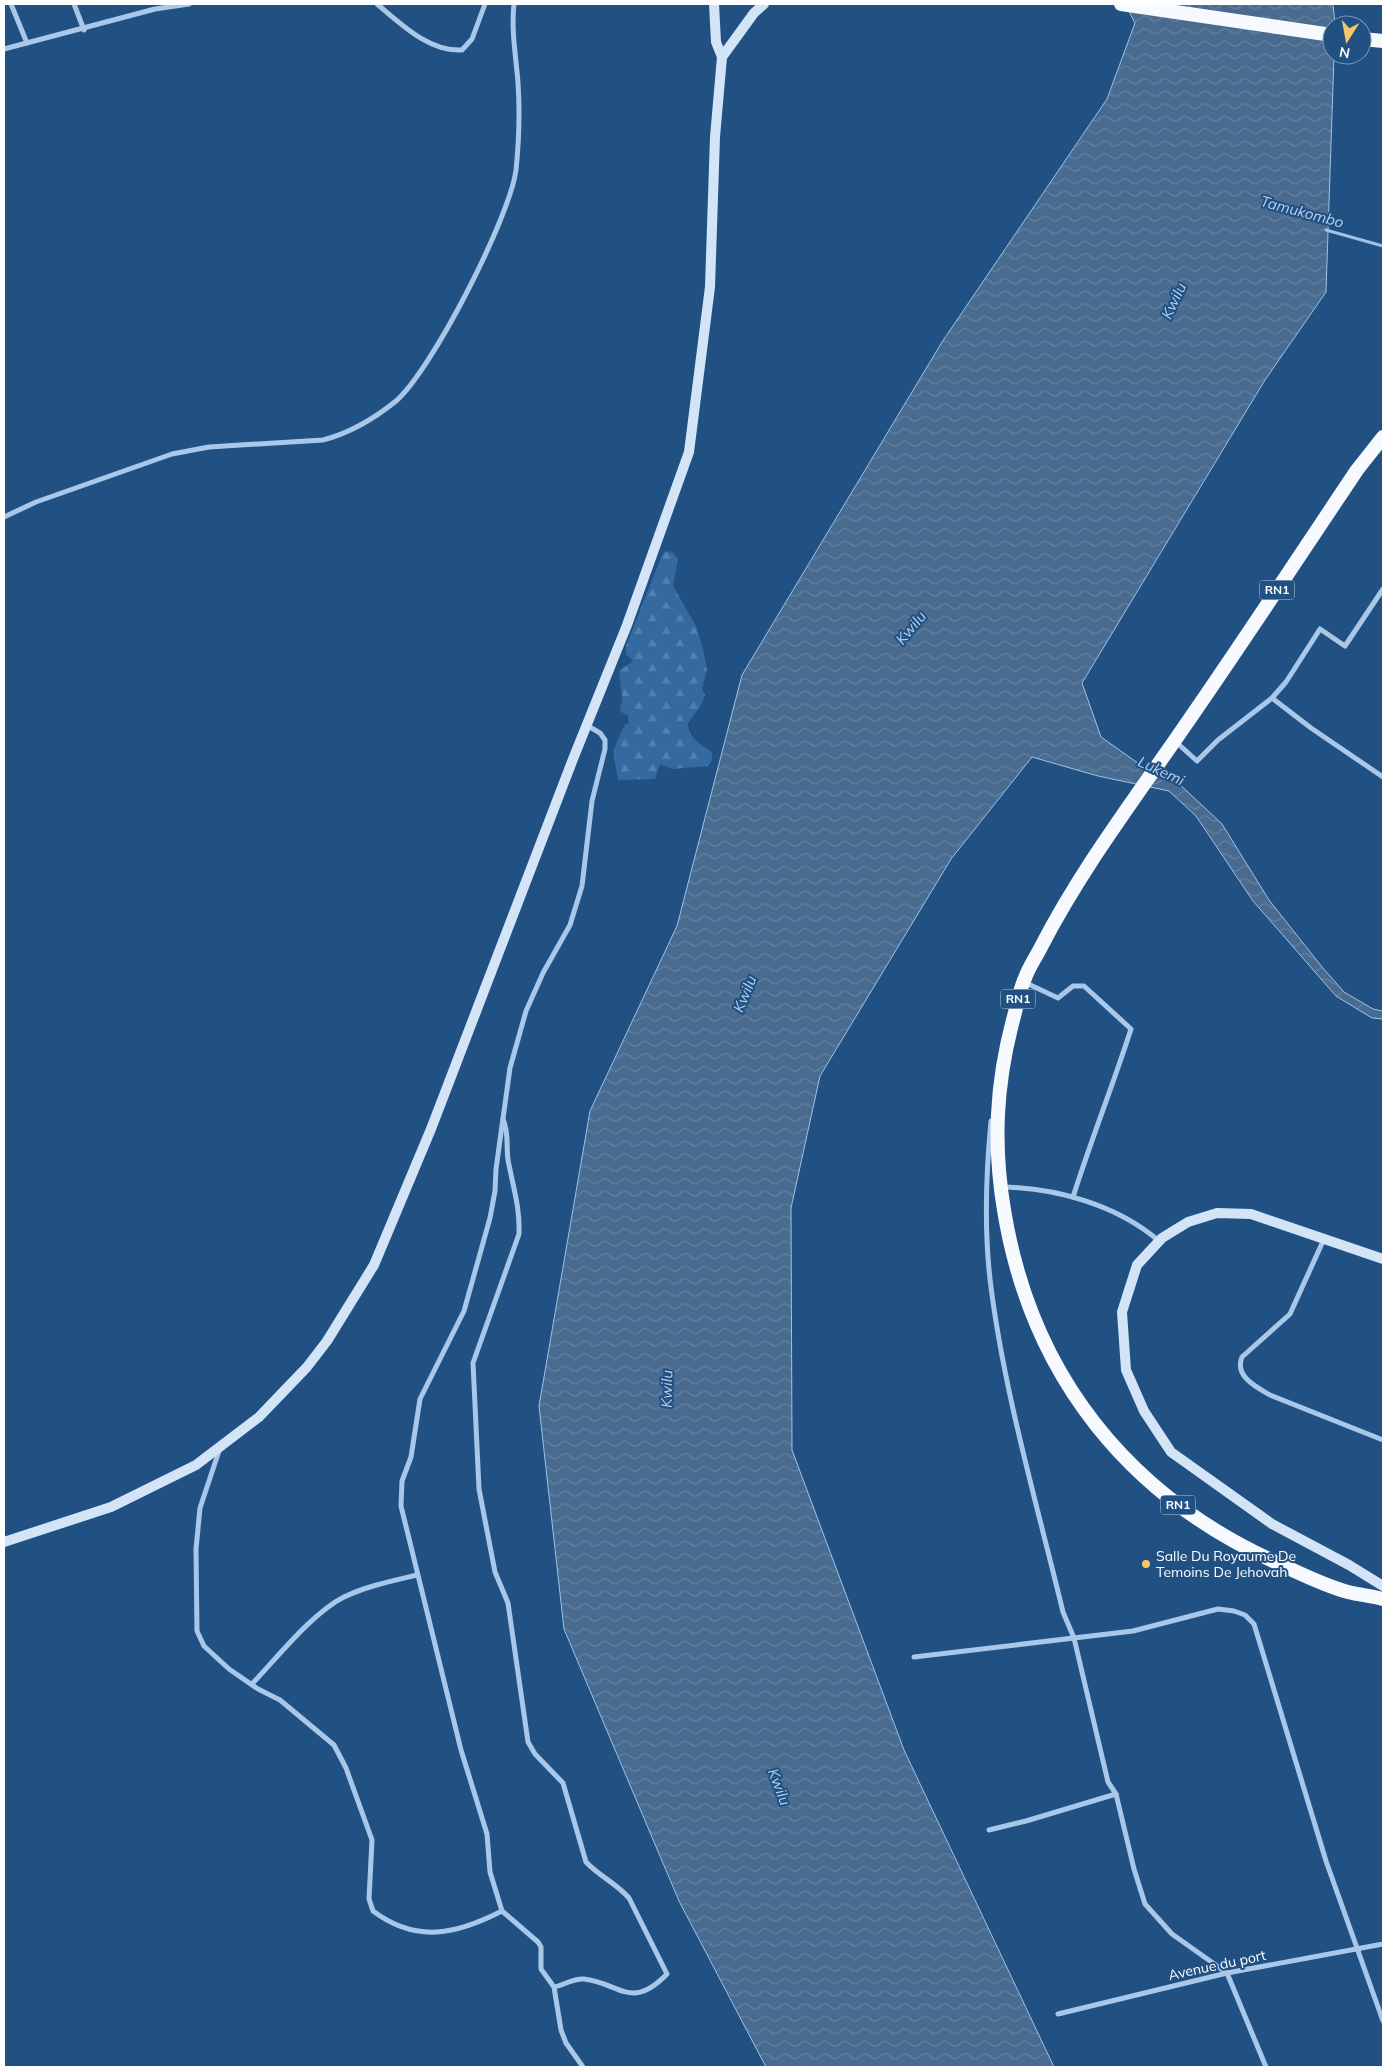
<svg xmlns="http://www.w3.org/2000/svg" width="1387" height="2071" font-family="Mulish,sans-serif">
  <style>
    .forest { fill: url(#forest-firs) }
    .water { fill: url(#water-waves); stroke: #9dc3ea }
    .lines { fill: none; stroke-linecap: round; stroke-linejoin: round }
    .stream { stroke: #9dc3ea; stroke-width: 3 }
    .minor { stroke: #a9c8e9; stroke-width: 5 }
    .secondary { stroke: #d3e4f7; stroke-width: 10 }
    .trunk { stroke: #f6f9fe; stroke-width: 14 }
    .poi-dot { fill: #f5c86a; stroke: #215083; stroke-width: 2 }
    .labels { text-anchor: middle; stroke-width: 4; stroke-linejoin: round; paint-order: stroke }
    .shield { fill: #215083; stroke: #bccada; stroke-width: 1 }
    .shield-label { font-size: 12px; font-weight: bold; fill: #fff }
    .poi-label { font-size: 14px; fill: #fff; stroke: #215083; text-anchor: start }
    .street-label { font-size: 14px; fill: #fff; stroke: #215083 }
    .water-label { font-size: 15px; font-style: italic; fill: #b4d2f0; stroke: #215083 }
  </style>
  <defs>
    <pattern id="forest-firs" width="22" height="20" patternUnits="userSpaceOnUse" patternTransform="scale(1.25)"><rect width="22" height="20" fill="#356aa1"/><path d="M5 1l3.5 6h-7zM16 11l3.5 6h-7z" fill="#5380af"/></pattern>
    <pattern id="water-waves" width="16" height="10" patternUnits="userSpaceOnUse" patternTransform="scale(1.25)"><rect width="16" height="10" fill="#496b90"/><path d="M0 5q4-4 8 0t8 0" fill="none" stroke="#6481a1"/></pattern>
  </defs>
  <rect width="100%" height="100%" fill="#215083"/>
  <path class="forest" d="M666 551 673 553 678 559 673 586 696 626 703 649 707 670 702 689 705 695C701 709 695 712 688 723 688 738 700 744 712 752V760L708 766 672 769 660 764 655 779 618 780 613 751 625 724H629L628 716 620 711 622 698 619 671 633 661 626 654V646L662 555Z"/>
  <polygon class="water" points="1125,4 1333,4 1335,25 1332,25 1332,55 1334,55 1326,292 1265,380 1082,683 1101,737 1142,766 1175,780 1222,824 1269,900 1322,967 1344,992 1373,1009 1383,1011 1383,1019 1372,1018 1336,996 1253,901 1196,816 1169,791 1098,776 1032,757 951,859 820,1076 791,1208 792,1450 904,1750 1054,2067 766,2067 679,1901 564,1629 539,1406 590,1111 677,926 742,675 942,342 1107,99 1135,23"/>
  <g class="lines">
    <polyline class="stream" points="1326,230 1383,246"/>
    <g class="minor">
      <polyline points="11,4 27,43"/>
      <polyline points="74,4 84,30"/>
      <path d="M377 4C401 24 429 52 462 50L472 39 485 4"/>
      <polyline points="4,49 155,9 189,4"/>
      <path d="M4 517 36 502 172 454 209 447 323 440C350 433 375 418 396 401 432 370 510 217 516 170 519 141 520 112 518 83 516 56 511 31 514 4"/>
      <polyline points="1272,698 1311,728 1383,777"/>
      <polyline points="1176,742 1197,761 1218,740 1272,698 1286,682 1320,629 1345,646 1383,589"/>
      <path d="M1024 982 1058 998 1073 986H1084L1131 1029C1113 1085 1091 1140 1073 1197"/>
      <path d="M503 1119C510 1135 505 1150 509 1165 514 1190 520 1209 519 1234L473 1363 479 1489 495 1572 508 1603 528 1742 535 1754 563 1783 586 1862C599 1876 616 1883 629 1898L667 1974C631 2011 620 1983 584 1979 574 1978 564 1985 554 1987"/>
      <path d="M991 1121C986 1173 984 1227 990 1279 1003 1389 1037 1504 1063 1612L1074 1638 1108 1782 1116 1794 1134 1869 1145 1904 1172 1934 1227 1973 1266 2067"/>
      <path d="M1002 1187C1057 1188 1117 1205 1159 1241"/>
      <path d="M1324 1239 1290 1314 1242 1357C1234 1376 1256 1387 1270 1395L1383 1440"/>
      <path d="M219 1451 200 1508 196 1549 197 1631 204 1646 229 1669 258 1689 280 1700 334 1745 346 1768 372 1840 369 1899 373 1911C417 1944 457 1934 502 1911"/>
      <polyline points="914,1657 1133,1631 1218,1609 1234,1611 1245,1615 1254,1624 1326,1861 1383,2021"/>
      <path d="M252 1684C277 1658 312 1613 344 1597 367 1586 392 1581 417 1575"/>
      <polyline points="989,1830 1026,1821 1116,1794"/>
      <polyline points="1058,2014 1227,1973 1383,1944"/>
      <polyline points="583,2067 566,2043 561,2030 554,1987 541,1969 541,1947 538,1942 502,1911 490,1872 487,1834 461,1750 401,1506 402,1481 411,1457 420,1399 464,1311 490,1218 495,1191 496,1169 510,1068 526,1011 543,973 570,925 582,886 592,801 605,749 605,740 600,733 588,726"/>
    </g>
    <g class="secondary">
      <polyline points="722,57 754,13 764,4"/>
      <polyline points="1383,1259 1251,1214 1217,1213 1188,1222 1162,1238 1137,1265 1122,1312 1126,1370 1144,1411 1171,1452 1272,1524 1349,1565 1383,1586"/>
      <polyline points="4,1542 111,1507 196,1465 259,1417 307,1367 327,1341 374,1265 431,1129 573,759 627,625 689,452 710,287 715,137 722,57 716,42 714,4"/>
    </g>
    <g class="trunk">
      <polyline points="1121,4 1332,35"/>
      <polyline points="1362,39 1383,41"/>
      <path d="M1383 437 1357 470C1296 561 1236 653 1173 743 1127 809 1078 875 1041 947 1036 957 1029 967 1025 978 1019 991 1017 1006 1013 1020 996 1084 993 1144 1004 1210 1031 1376 1129 1498 1282 1565 1303 1575 1326 1586 1348 1592 1360 1595 1372 1596 1383 1599"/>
    </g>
  </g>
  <circle class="poi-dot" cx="1146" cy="1564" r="5"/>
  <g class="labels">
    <g class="shield">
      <rect x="1259.5" y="580.5" width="35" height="19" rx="4"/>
      <rect x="1000.5" y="989.5" width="35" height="19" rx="4"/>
      <rect x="1160.5" y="1495.5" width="35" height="19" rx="4"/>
    </g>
    <g class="shield-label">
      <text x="1277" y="594">RN1</text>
      <text x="1018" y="1003">RN1</text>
      <text x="1178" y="1509">RN1</text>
    </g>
    <g class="poi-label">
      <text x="1156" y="1561">Salle Du Royaume De<tspan x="1156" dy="16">Temoins De Jehovah</tspan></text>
    </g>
    <g class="street-label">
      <text transform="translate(1217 1965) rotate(-12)" y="5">Avenue du port</text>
    </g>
    <g class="water-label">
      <text transform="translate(1302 212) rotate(15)" y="5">Tamukombo</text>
      <text transform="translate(1174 301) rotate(-65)" y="5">Kwilu</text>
      <text transform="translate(911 628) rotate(-50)" y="5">Kwilu</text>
      <text transform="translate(1161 771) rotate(25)" y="5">Lukemi</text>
      <text transform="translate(745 994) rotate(-68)" y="5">Kwilu</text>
      <text transform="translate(667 1389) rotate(-89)" y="5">Kwilu</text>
      <text transform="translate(779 1787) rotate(69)" y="5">Kwilu</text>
    </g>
  </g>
  <rect width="1387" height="2071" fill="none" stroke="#ffffff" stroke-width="10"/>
  <g transform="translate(1347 40) rotate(191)"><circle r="24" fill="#215083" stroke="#7a96b5"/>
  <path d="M0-4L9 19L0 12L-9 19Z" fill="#f5c86a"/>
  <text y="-8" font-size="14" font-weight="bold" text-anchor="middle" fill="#ffffff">N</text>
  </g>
</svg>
